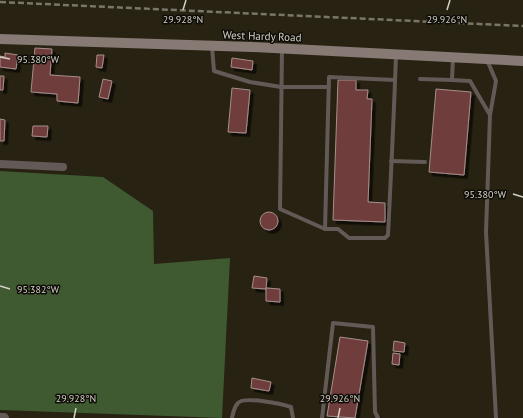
<svg xmlns="http://www.w3.org/2000/svg" width="523" height="418" font-family="'PT Sans',sans-serif">
  <style>
    .forest { fill: #3f5931 }
    .building { fill: #6f3e3c; stroke: #a68e8d; filter: url(#shadow) }
    .lines { fill: none; stroke-linecap: round; stroke-linejoin: round }
    .service { stroke: #635a57; stroke-width: 4 }
    .minor { stroke: #635a57; stroke-width: 8 }
    .tertiary { stroke: #635a57; stroke-width: 10 }
    .secondary { stroke: #877974; stroke-width: 10 }
    .rail { stroke: #7a7669; stroke-width: 2.5; stroke-dasharray: 6 3; stroke-linecap: butt }
    .ticks { fill: none; stroke: #d4d1c7; stroke-width: 1.5 }
    .labels { text-anchor: middle; stroke-width: 3; stroke-linejoin: round; paint-order: stroke }
    .street-label { font-size: 11px; fill: #d4d1c7; stroke: #0e0c06 }
    .ticks-label { font-size: 10px; text-anchor: middle; fill: #d4d1c7; stroke: #0e0c06; stroke-width: 3; stroke-linejoin: round; paint-order: stroke }
  </style>
  <defs>
    <filter id="shadow"><feDropShadow dx="3.5" dy="3.5" stdDeviation="0" flood-color="#0009"/></filter>
  </defs>
  <rect width="100%" height="100%" fill="#272212"/>
  <polygon class="forest" points="0,171 103,177 153,211 154,264 230,258 222,418 0,410"/>
  <g class="building">
    <polygon points="35,48 52,49 50,75 80,77 78,103 57,101 57,94 31,92"/>
    <polygon points="5,53 18,55 16,69 0,67 0,56 5,57"/>
    <polygon points="97,55 104,55 102,68 96,67"/>
    <polygon points="232,58 253,61 252,70 231,67"/>
    <polygon points="0,76 4,76 3,90 0,90"/>
    <polygon points="103,79 112,81 108,99 99,97"/>
    <polygon points="338,80 356,80 356,90 368,90 367,99 372,99 368,202 385,203 385,222 333,220"/>
    <polygon points="232,88 250,90 246,133 228,132"/>
    <polygon points="436,89 471,92 464,175 429,172"/>
    <polygon points="0,119 5,120 4,141 0,141"/>
    <polygon points="33,126 48,126 47,137 32,136"/>
    <circle cx="269" cy="221" r="9"/>
    <polygon points="254,276 267,278 266,289 252,288"/>
    <polygon points="266,288 280,289 280,302 266,301"/>
    <polygon points="340,337 368,341 355,418 327,416"/>
    <polygon points="394,341 405,343 404,352 393,351"/>
    <polygon points="393,353 400,354 399,365 392,364"/>
    <polygon points="252,378 271,382 269,391 251,388"/>
  </g>
  <g class="lines">
    <g class="service">
      <polyline points="212,47 214,71 250,82 281,87 329,87"/>
      <polyline points="282,49 280,209 325,229"/>
      <polyline points="453,57 452,80 470,81 490,115"/>
      <polyline points="487,60 496,81 490,115 486,232 496,418"/>
      <polyline points="420,79 452,80"/>
      <path d="M395 80 329 77 325 229H338L349 238H385L388 235C391 175 394 115 396 54"/>
      <polyline points="391,161 425,162"/>
      <path d="M232 418C233 413 234 407 238 403 244 396 282 404 291 407L293 418"/>
      <polyline points="322,418 333,323 373,327 375,412 378,418"/>
    </g>
    <polyline class="minor" points="0,164 63,167"/>
    <polyline class="tertiary" points="0,418 4,418"/>
    <polyline class="secondary" points="0,39 252,47 523,61"/>
    <polyline class="rail" points="0,2 523,26"/>
  </g>
  <path class="ticks" d="M183 10 186 0M447 10 450 0M0 57 10 59M513 194 523 197M0 286 10 289M74 418 76 408M338 418 340 408"/>
  <g class="labels">
    <g class="street-label">
      <text transform="translate(262 36) rotate(2)" y="4">West Hardy Road</text>
    </g>
  </g>
  <g class="ticks-label">
    <text x="183" y="23">29.928°N</text>
    <text x="447" y="23">29.926°N</text>
    <text x="38" y="63">95.380°W</text>
    <text x="485" y="198">95.380°W</text>
    <text x="38" y="293">95.382°W</text>
    <text x="76" y="402">29.928°N</text>
    <text x="340" y="402">29.926°N</text>
  </g>
</svg>
